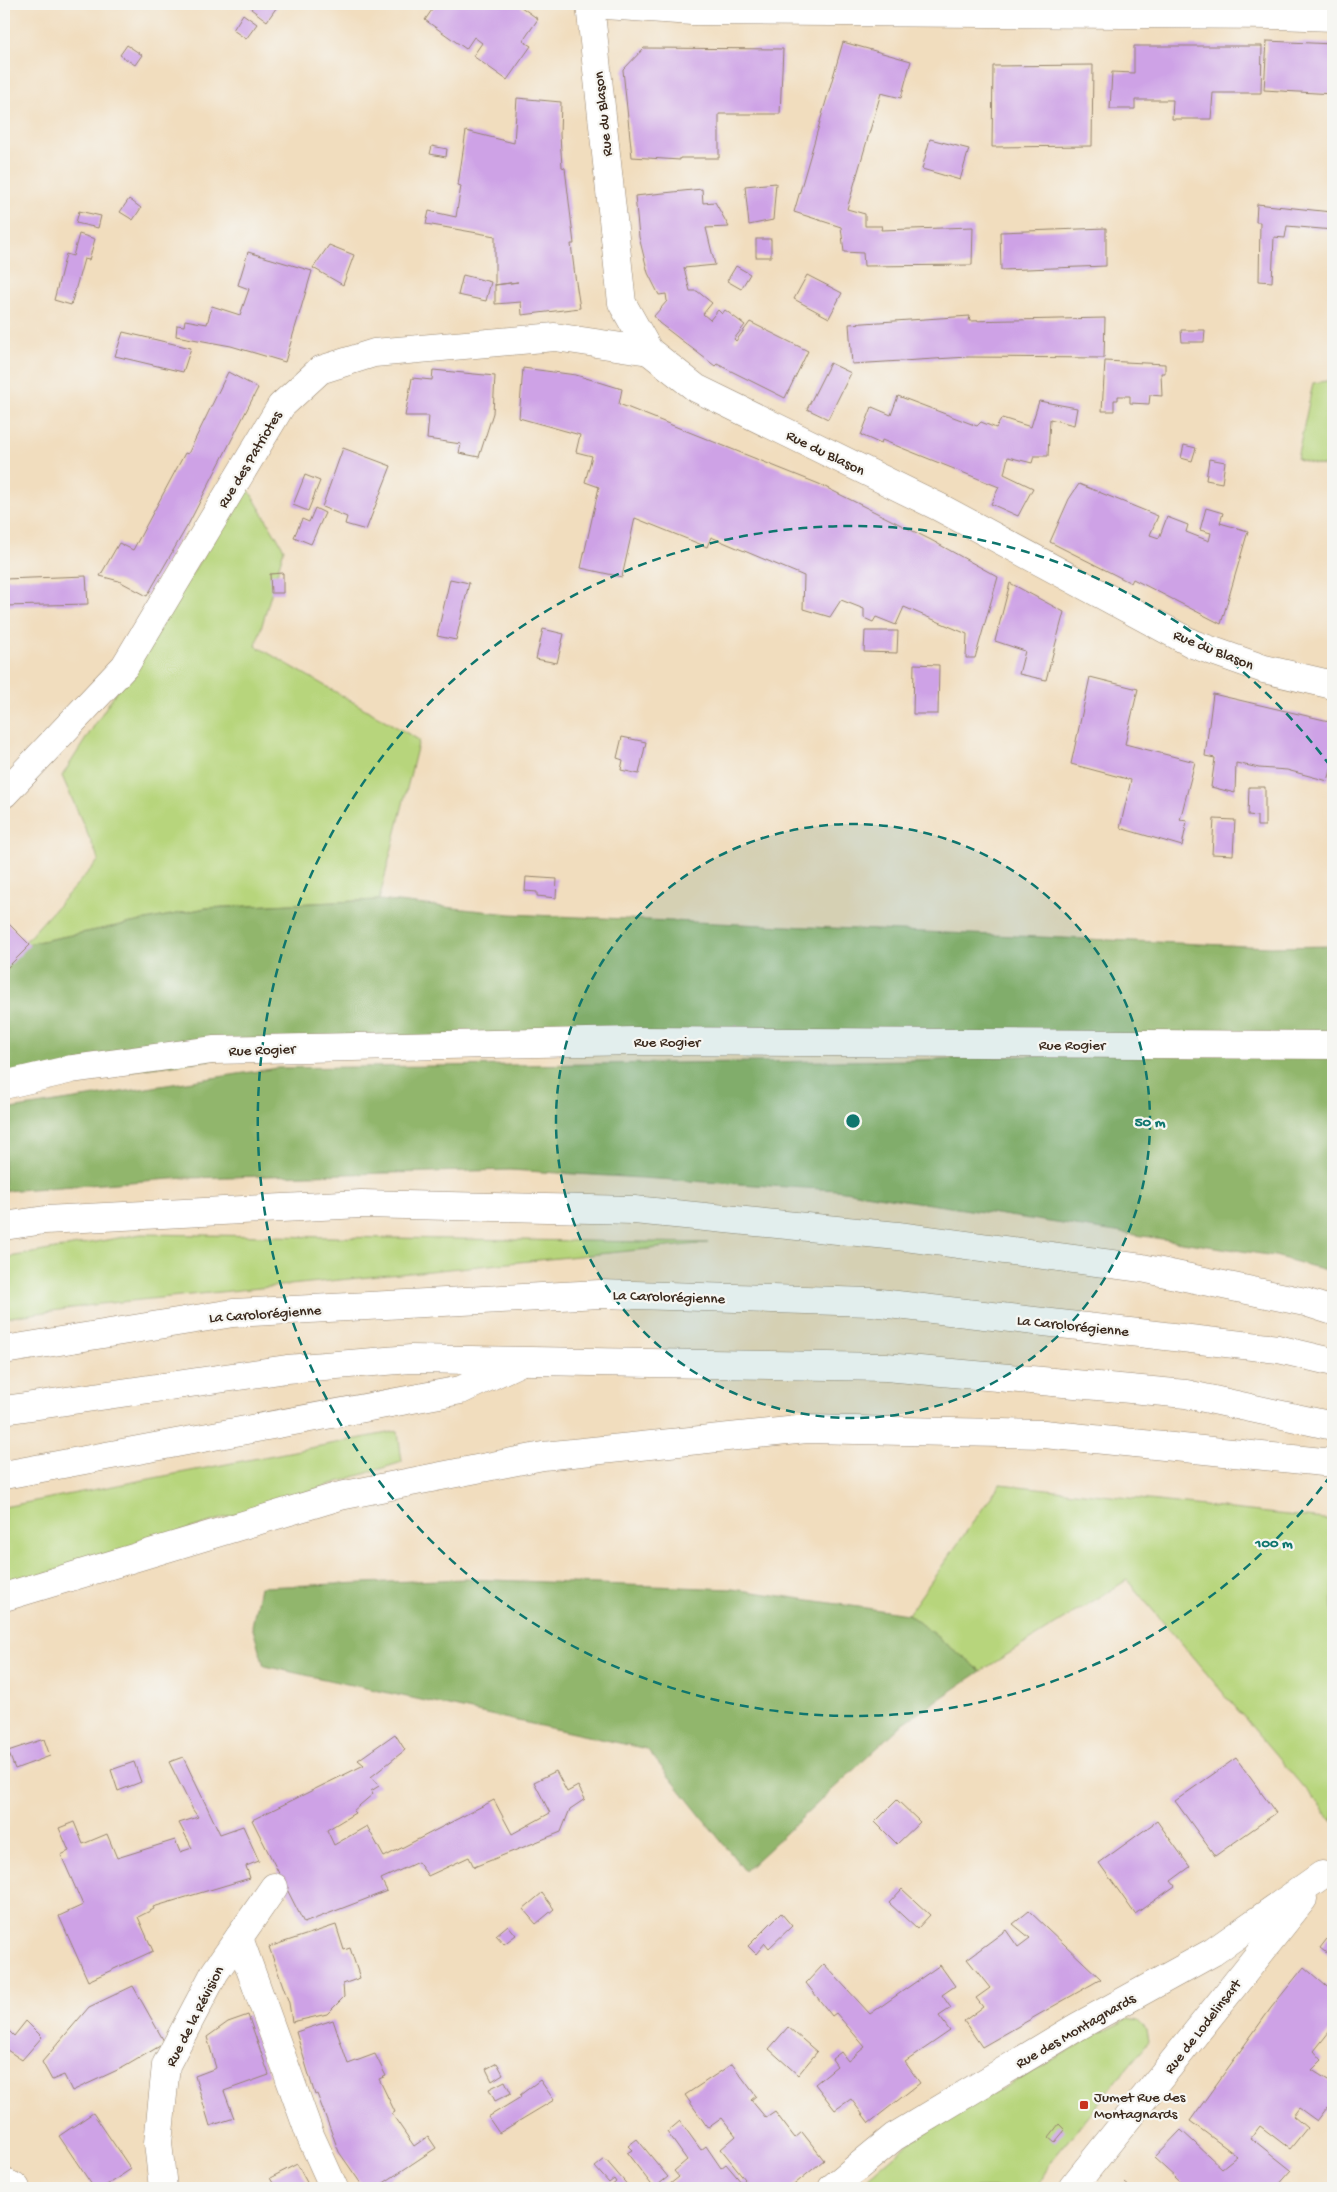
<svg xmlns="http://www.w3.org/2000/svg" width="1337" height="2192" font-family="'Gochi Hand',sans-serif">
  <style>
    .green { fill: #b7d57c; stroke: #79804d }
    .forest { fill: #91b66c; stroke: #667045 }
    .building { fill: #cea2e6 }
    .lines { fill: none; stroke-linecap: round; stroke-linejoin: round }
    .minor-casing { stroke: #96846e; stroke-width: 29 }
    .motorway-casing { stroke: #96846e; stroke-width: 29 }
    .minor { stroke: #fff; stroke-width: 28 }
    .motorway { stroke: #fff; stroke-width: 28 }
    .ring { fill: none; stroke: #0f766e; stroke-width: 2.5; stroke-dasharray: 9 6 }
    .poi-dot { fill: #c8321e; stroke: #f6f6f2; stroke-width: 2 }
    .labels { text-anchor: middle; stroke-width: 4.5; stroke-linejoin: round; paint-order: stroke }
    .street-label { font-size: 15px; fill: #3b2a1e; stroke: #f6f6f2 }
    .poi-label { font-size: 15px; fill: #3b2a1e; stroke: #f6f6f2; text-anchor: start }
    .centre { fill: #0f766e; stroke: #f6f6f2; stroke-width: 2.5 }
    .ring-label { font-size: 15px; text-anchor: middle; font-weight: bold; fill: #0f766e; stroke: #f6f6f2; stroke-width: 4.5; stroke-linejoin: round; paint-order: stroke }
  </style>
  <rect width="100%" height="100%" fill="#f6f6f2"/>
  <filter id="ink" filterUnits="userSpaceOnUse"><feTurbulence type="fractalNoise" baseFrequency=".02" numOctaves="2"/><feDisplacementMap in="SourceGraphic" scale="10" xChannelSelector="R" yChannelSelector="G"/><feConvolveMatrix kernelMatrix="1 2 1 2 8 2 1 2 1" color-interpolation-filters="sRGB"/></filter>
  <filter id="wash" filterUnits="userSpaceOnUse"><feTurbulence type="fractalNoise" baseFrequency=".0096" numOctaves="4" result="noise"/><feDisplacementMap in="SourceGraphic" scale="20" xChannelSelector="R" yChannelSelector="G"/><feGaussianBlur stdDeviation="1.12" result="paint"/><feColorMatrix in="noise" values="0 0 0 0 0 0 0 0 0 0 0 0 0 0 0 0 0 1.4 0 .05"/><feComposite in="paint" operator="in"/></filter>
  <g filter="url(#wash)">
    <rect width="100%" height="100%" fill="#f1ddbe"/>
    <g class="green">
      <polygon points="1333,380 1333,469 1297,459 1313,383"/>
      <polygon points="247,487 284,549 256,646 419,740 379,900 206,908 22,945 99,860 62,776"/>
      <polygon points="141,1234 708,1243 100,1304 4,1318 4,1258"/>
      <polygon points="398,1431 402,1462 4,1587 4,1507"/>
      <polygon points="1000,1484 1333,1520 1333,1822 1127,1580 981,1671 908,1614"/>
      <polygon points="1128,2019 1138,2021 1147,2030 1149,2041 1053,2159 1036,2188 865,2188 861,2184 911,2141 1096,2035"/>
    </g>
    <g class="forest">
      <polygon points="379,900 510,914 1270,947 1333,946 1333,1272 1275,1256 837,1190 510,1170 185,1178 4,1191 4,1110 277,1068 913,1060 1320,1045 304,1047 4,1088 4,963 22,945 206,908"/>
      <polygon points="465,1579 732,1589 908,1614 981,1671 905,1722 745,1871 647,1749 264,1666 252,1626 260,1587"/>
    </g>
    <g id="blocks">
      <g class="building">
        <polygon points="255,4 279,4 267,21 251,9"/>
        <polygon points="436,4 517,4 538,19 523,41 531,46 507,80 473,56 482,43 474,37 466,49 425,20"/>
        <polygon points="243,14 257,24 246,39 233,30"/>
        <polygon points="1267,41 1333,44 1333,94 1264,90"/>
        <polygon points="843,42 911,61 901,98 881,93 847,209 865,214 865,226 882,226 881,230 973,227 972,265 864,266 863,253 844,252 841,227 794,212"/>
        <polygon points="127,45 142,55 135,65 120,55"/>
        <polygon points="1134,46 1262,46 1261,93 1213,93 1211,119 1172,119 1173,100 1135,100 1135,109 1110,109 1112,72 1134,73"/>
        <polygon points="644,48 783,49 780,114 719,114 719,158 680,158 680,160 632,157 623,70"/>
        <polygon points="1093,65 1092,146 992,147 993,66"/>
        <polygon points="517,98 561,102 560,135 562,167 565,168 574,244 571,244 575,276 580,308 522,315 521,302 495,304 495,285 518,282 495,285 495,236 426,224 429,211 456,217 461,186 458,185 466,131 514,143"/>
        <polygon points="930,139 969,149 960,180 922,169"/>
        <polygon points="432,146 447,149 446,157 430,154"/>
        <polygon points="776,183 773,220 749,225 745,186"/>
        <polygon points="702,189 703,203 715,202 729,227 706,228 715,265 684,268 690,291 697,291 712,303 703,314 710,320 718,310 722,314 725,310 745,325 734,339 736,341 750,322 808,351 785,398 717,364 715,366 659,323 654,316 667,301 666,294 659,295 648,273 639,237 635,196"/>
        <polygon points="129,199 141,208 133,220 120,212"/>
        <polygon points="1332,203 1333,230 1287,226 1285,238 1274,237 1272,282 1259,281 1260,222 1256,222 1257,204 1331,212"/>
        <polygon points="79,211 101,216 98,228 76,223"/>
        <polygon points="1106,228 1106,266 1001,270 1000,232"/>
        <polygon points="79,234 95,239 89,260 84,259 71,305 54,300 66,254 73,256"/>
        <rect x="756" y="239" width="15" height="18"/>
        <polygon points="329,245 354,255 343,285 313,268"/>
        <polygon points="248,252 312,271 285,362 231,346 176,336 177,325 184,326 185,320 207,324 212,306 240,315 249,289 238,285"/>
        <polygon points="736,266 750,274 741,289 727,281"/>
        <polygon points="463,275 491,282 486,301 458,295"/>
        <polygon points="807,275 842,293 829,318 794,299"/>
        <polygon points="970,316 969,321 1105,318 1104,358 968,357 852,364 849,324"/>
        <polygon points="1181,330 1205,330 1204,342 1182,342"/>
        <polygon points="123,332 191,348 183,372 115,356"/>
        <polygon points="1105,361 1165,364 1165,373 1161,373 1162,396 1150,395 1149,404 1130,403 1130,396 1118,396 1118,400 1114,400 1114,411 1102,411"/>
        <polygon points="830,363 851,373 828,419 807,409"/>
        <polygon points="523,368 576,375 622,389 619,404 819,484 931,540 998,577 975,658 966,658 967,634 904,607 896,625 876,617 873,622 864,618 864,609 841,600 830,617 803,609 804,576 711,537 707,547 635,518 622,577 581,568 599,487 585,482 592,456 576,452 580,435 519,418"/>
        <polygon points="433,370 495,376 493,413 479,457 459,453 461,444 427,439 429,416 405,416 412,378 432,380"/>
        <polygon points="228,372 258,388 189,523 147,596 119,581 100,576 119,543 133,550 185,453 188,454"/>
        <polygon points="898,396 977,426 981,422 996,428 1002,418 1031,427 1039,401 1077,408 1074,425 1050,419 1048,456 1034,456 1032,463 1008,457 1004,474 1033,488 1018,516 991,504 999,487 882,440 881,444 861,435 872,407 891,415"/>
        <polygon points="1184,445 1196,448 1192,461 1181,458"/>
        <polygon points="343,448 391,466 366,530 345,524 347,517 322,507"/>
        <polygon points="1209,459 1225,462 1222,483 1206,480"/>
        <polygon points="305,475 320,481 308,511 293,505"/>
        <polygon points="1079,484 1158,516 1150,535 1159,538 1167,517 1188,525 1186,532 1209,541 1211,533 1200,530 1206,508 1223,513 1220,523 1248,531 1221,624 1133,579 1131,583 1050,542 1069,499"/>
        <polygon points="315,508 325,513 311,544 294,537 302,519 309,522"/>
        <polygon points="283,573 283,593 271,593 270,574"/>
        <polygon points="86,576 88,604 4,606 4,579"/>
        <polygon points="450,579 469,583 456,640 437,636"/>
        <polygon points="1010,583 1064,612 1046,680 1019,674 1025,651 995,641"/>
        <polygon points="543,629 564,634 557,663 536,659"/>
        <polygon points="865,631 898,631 897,653 864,652"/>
        <polygon points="914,664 939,665 938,714 913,714"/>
        <polygon points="1090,677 1138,689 1125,744 1195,762 1180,820 1187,821 1182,846 1120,828 1131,780 1071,764"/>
        <polygon points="1213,694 1333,722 1333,763 1328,781 1287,770 1259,768 1236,763 1235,793 1211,787 1215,758 1205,756"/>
        <polygon points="622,737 646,742 639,774 621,770 623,760 617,758"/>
        <polygon points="1249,787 1265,787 1265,826 1257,826 1257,816 1248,815"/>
        <polygon points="1214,819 1235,820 1233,855 1212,854"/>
        <polygon points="526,877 557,879 556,898 537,896 537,892 525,891"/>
        <polygon points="4,919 30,945 4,971"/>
        <polygon points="395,1734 405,1750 371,1777 379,1786 371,1791 373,1794 353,1811 355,1813 327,1830 334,1845 367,1826 384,1857 494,1800 512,1834 550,1813 534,1782 556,1771 567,1792 578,1786 585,1799 570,1809 561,1832 474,1867 469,1857 428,1876 418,1862 381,1879 387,1891 304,1923 252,1820 364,1765 358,1760"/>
        <polygon points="44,1739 50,1756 15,1769 8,1751"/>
        <polygon points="183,1757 220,1834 243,1826 259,1861 246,1866 250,1878 153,1907 154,1909 138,1917 153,1951 88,1981 59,1916 83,1905 61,1855 69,1851 59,1828 74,1822 83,1844 107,1834 117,1858 175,1840 180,1852 192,1848 179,1823 198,1817 193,1810 169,1762"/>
        <polygon points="1236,1758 1276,1813 1215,1856 1175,1801"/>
        <polygon points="134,1762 141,1782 118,1791 111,1770"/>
        <polygon points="897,1800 920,1822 897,1844 875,1822"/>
        <polygon points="1157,1821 1190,1867 1171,1881 1175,1886 1135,1914 1099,1863"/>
        <polygon points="902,1889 930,1915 917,1929 889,1903"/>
        <polygon points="542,1893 554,1909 536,1924 523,1909"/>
        <polygon points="1029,1911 1101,1979 982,2047 964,2021 983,2007 976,1998 990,1988 967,1959 1006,1930 1018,1947 1030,1938 1013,1924"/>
        <polygon points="781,1913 792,1926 769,1948 765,1943 756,1954 748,1946"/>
        <polygon points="336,1925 344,1950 350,1948 360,1978 343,1984 344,1997 327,2014 292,2022 289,2003 269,1947"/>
        <polygon points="508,1925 516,1935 504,1944 496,1935"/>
        <polygon points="1333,1931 1333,1958 1320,1948"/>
        <polygon points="824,1964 870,2014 940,1965 955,1986 942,1995 951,2008 939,2016 950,2031 905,2062 920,2083 869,2123 851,2099 835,2110 815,2084 837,2066 832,2059 841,2052 848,2061 865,2047 836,2013 832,2016 806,1983"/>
        <polygon points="1304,1967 1333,1992 1333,2027 1314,2051 1322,2060 1312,2070 1333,2083 1333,2113 1327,2108 1317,2121 1299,2108 1293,2116 1307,2128 1290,2149 1260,2126 1251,2138 1291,2170 1275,2188 1187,2188 1154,2158 1181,2130 1222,2168 1237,2156 1190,2121 1271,2008"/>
        <polygon points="133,1986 165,2043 124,2067 72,2091 64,2075 52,2080 42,2062 89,2007"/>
        <polygon points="248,2015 269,2075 224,2091 234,2118 210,2126 195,2076 216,2068 207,2037 228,2022"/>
        <polygon points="333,2020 348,2064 375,2054 386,2076 379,2079 395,2112 392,2114 414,2146 428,2136 436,2148 376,2188 364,2188 339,2152 317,2094 315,2095 296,2032"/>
        <polygon points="26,2021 42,2037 22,2060 4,2048 4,2026 14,2036"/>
        <polygon points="788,2027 817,2052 798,2075 769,2049"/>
        <polygon points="497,2063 503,2074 492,2081 486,2069"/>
        <polygon points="732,2064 756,2096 751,2100 766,2118 775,2112 795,2138 802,2132 824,2160 790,2188 665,2188 679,2177 674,2171 687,2160 667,2132 680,2121 701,2150 706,2146 721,2168 726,2164 742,2183 745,2179 721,2149 736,2136 722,2118 708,2128 685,2095"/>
        <polygon points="540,2080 554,2100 499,2133 488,2117 521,2097 520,2095"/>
        <polygon points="505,2081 511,2093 495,2101 489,2089"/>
        <polygon points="93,2113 131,2169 102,2188 94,2188 59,2136"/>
        <polygon points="1059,2124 1065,2130 1055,2142 1049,2137"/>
        <polygon points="637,2139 668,2177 654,2188 627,2153 632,2150 628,2146"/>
        <polygon points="605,2159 630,2188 611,2188 610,2187 616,2182 614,2179 609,2183 595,2167"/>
        <polygon points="297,2164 310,2188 276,2188 270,2178"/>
        <polygon points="1124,2183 1130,2188 1119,2188"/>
      </g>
    </g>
  </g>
  <g filter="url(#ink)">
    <use href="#blocks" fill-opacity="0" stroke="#96846e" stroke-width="1"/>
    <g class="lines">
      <defs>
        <g id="minor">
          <polyline points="590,4 622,303 649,351 696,388 939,507 1193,644 1264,669 1333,685"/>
          <polyline points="590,4 692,11 1278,15 1333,17"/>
          <polyline points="4,794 125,666 281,406 320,370 374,353 555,337 649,351"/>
          <polyline points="4,1085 72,1069 213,1050 635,1041 1333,1045"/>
          <polyline points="239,1938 310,2135 334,2188"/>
          <polyline points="4,2182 16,2188"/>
          <polyline points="163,2188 158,2143 166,2065 215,1972 274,1887"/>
          <polyline points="832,2188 894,2137 1077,2027 1213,1952 1322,1875"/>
          <polyline points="1072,2188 1303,1899"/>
        </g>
        <g id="motorway">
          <polyline points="4,1226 45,1220 361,1204 634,1210 898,1236 1142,1268 1305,1302 1333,1311"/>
          <polyline points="4,1350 233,1313 600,1294 871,1302 1278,1349 1333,1362"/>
          <polyline points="4,1410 287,1369 411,1359 886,1367 1186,1394 1333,1426"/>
          <polyline points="4,1475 461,1390 518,1363"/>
          <polyline points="4,1597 340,1496 543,1456 807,1429 1044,1434 1333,1463"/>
        </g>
      </defs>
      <use href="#minor" class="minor-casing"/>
      <use href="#motorway" class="motorway-casing"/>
      <use href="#minor" class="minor"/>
      <use href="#motorway" class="motorway"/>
    </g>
  </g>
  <circle cx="853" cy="1121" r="297" fill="#0f766e" fill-opacity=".12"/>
  <g class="ring">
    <circle cx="853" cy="1121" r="297"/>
    <path d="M1331 1475A595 595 0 1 1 1331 767"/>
  </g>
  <rect class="poi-dot" x="1079" y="2100" width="10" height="10" rx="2.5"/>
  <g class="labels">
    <g class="street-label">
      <text transform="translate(602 114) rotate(-96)" y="5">Rue du Blason</text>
      <text transform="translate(826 452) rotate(26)" y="5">Rue du Blason</text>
      <text transform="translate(249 459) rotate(-59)" y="5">Rue des Patriotes</text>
      <text transform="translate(1214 649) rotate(22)" y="5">Rue du Blason</text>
      <text x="667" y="1046">Rue Rogier</text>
      <text x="1072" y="1049">Rue Rogier</text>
      <text transform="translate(262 1049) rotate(-2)" y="5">Rue Rogier</text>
      <text transform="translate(669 1296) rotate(2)" y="5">La Carolorégienne</text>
      <text transform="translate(265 1313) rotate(-4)" y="5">La Carolorégienne</text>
      <text transform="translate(1073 1325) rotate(6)" y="5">La Carolorégienne</text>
      <text transform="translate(194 2016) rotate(-63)" y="5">Rue de la Révision</text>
      <text transform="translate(1202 2026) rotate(-52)" y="5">Rue de Lodelinsart</text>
      <text transform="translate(1075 2030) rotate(-30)" y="5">Rue des Montagnards</text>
    </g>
    <g class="poi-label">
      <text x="1094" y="2101">Jumet Rue des<tspan x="1094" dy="17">Montagnards</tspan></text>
    </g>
  </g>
  <circle cx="853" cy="1121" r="8" class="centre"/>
  <g class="ring-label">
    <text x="1150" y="1126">50 m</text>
    <text x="1274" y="1547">100 m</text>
  </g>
  <rect width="1337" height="2192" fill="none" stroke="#f6f6f2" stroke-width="20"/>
</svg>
